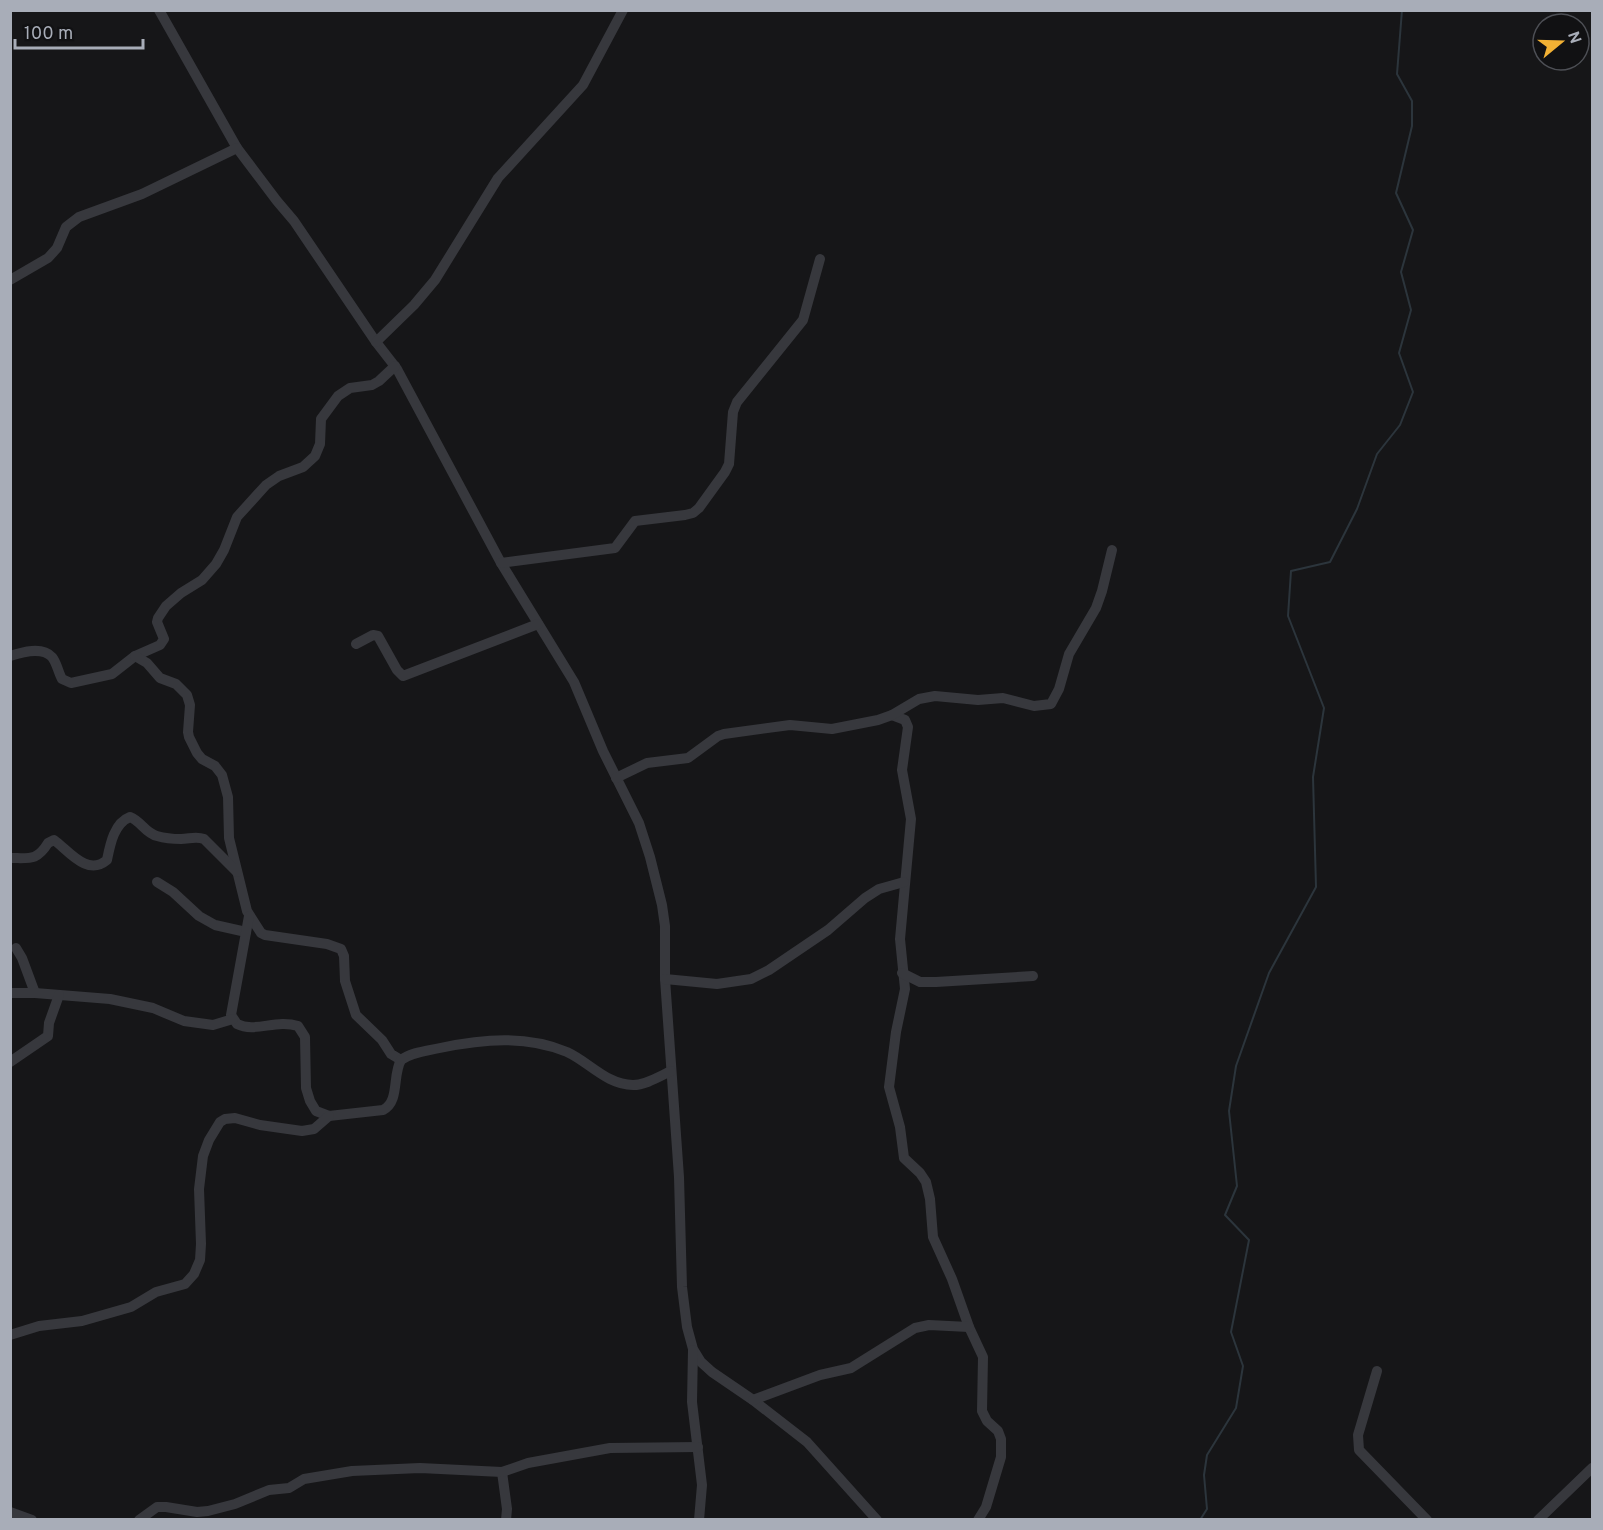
<svg xmlns="http://www.w3.org/2000/svg" width="1603" height="1530" font-family="Overpass,sans-serif">
  <style>
    .lines { fill: none; stroke-linecap: round; stroke-linejoin: round }
    .stream { stroke: #2c353c; stroke-width: 2 }
    .minor { stroke: #37383d; stroke-width: 10 }
  </style>
  <rect width="100%" height="100%" fill="#161618"/>
  <g class="lines">
    <polyline class="stream" points="1200,1520 1207,1509 1204,1475 1207,1455 1236,1408 1243,1366 1231,1332 1249,1240 1225,1215 1237,1186 1229,1111 1236,1066 1269,973 1316,887 1313,777 1324,708 1288,616 1291,571 1330,562 1357,509 1377,454 1400,425 1413,392 1399,353 1411,310 1401,272 1413,230 1396,193 1412,126 1412,101 1397,74 1402,10"/>
    <g class="minor">
      <polyline points="159,10 237,148 277,201 294,221 376,342 397,369 501,563 574,682 603,751 639,823 650,857 662,905 665,926 665,979 679,1177 682,1287 687,1327 693,1349 701,1362 712,1372 753,1400 807,1442 877,1520"/>
      <polyline points="10,280 48,258 57,248 66,227 79,217 142,194 237,148"/>
      <polyline points="376,342 414,305 435,280 498,178 583,85 623,10"/>
      <polyline points="501,563 615,548 635,521 685,515 693,513 699,508 725,472 729,464 733,412 737,402 803,320 820,259"/>
      <polyline points="356,644 373,635 378,636 397,670 403,676 538,624"/>
      <path d="M10 656C22 652 42 646 52 657 57 663 58 672 62 679L71 683 112 674 135 656 160 645 164 639 157 622 158 618 166 606 181 593 202 580 216 564 224 550 237 517 266 485 279 476 303 467 315 456 320 444 321 419 338 396 350 388 372 385 379 381 395 366"/>
      <polyline points="135,656 147,663 160,678 176,684 187,695 190,705 188,732 189,737 197,753 202,759 215,766 222,775 228,797 229,838 247,911 261,933 265,935 327,944 341,949 344,956 345,981 356,1015 382,1040 391,1054 401,1060"/>
      <polyline points="892,715 905,720 908,727 902,770 911,819 900,939 905,989 896,1032 889,1087 900,1127 904,1158 920,1173 926,1182 930,1199 933,1237 952,1279 969,1327 983,1357 982,1411 987,1421 998,1431 1001,1439 1001,1457 986,1507 978,1520"/>
      <polyline points="616,778 647,763 688,758 718,736 724,734 790,725 832,729 878,720 892,715 919,699 935,696 978,700 1003,698 1034,706 1051,704 1059,689 1069,654 1096,608 1102,591 1112,550"/>
      <path d="M10 858C30 858 37 861 48 843L54 840C68 850 87 877 107 860 110 845 114 823 130 817 141 821 145 833 157 836 164 838 173 839 181 839 189 839 196 836 204 839L237 872"/>
      <polyline points="157,882 173,892 199,916 215,925 246,932"/>
      <path d="M249 916 231 1015 237 1024C255 1033 276 1019 298 1026L305 1037 306 1088 310 1101 316 1111 329 1116 383 1110C400 1101 392 1076 401 1060 412 1052 427 1051 440 1048 483 1039 526 1035 567 1052 589 1062 607 1085 633 1085 646 1085 660 1076 671 1071"/>
      <polyline points="16,948 22,958 35,993"/>
      <polyline points="902,973 920,982 936,982 1033,976"/>
      <polyline points="665,979 717,984 751,979 769,970 828,930 865,898 879,889 904,882"/>
      <polyline points="10,993 35,993 110,999 153,1008 184,1021 213,1025 233,1019"/>
      <polyline points="10,1062 48,1036 49,1023 59,995"/>
      <polyline points="10,1335 39,1326 82,1321 131,1307 156,1292 185,1284 194,1274 200,1260 201,1244 199,1189 203,1156 209,1140 220,1122 225,1119 235,1118 260,1125 302,1131 314,1129 329,1116"/>
      <polyline points="693,1350 692,1402 702,1485 699,1520"/>
      <polyline points="1377,1371 1358,1435 1359,1450 1427,1520"/>
      <polyline points="753,1400 820,1375 851,1368 915,1328 929,1325 969,1327"/>
      <polyline points="502,1472 507,1509 506,1520"/>
      <polyline points="10,1512 32,1520"/>
      <polyline points="139,1520 157,1507 166,1507 197,1512 208,1511 235,1504 269,1490 289,1488 304,1479 352,1471 420,1468 502,1472 528,1463 610,1448 698,1447"/>
      <polyline points="1538,1520 1592,1468"/>
    </g>
  </g>
  <rect width="1603" height="1530" fill="none" stroke="#a8adb8" stroke-width="24"/>
  <g transform="translate(1561 42) rotate(71)"><circle r="28" fill="#111113" stroke="#4d4f55" stroke-width="1.5"/>
  <path d="M0-4.5L10 22L0 15L-10 22Z" fill="#f2b134"/>
  <text y="-9" font-size="16" font-weight="bold" text-anchor="middle" fill="#a8adb8">N</text>
  </g>
  <path d="M15 39v9h128v-9" fill="none" stroke="#a8adb8" stroke-width="3"/>
  <text x="24" y="39" font-size="18" fill="#a8adb8" stroke="#111113" stroke-width="4.5" paint-order="stroke">100 m</text>
</svg>
